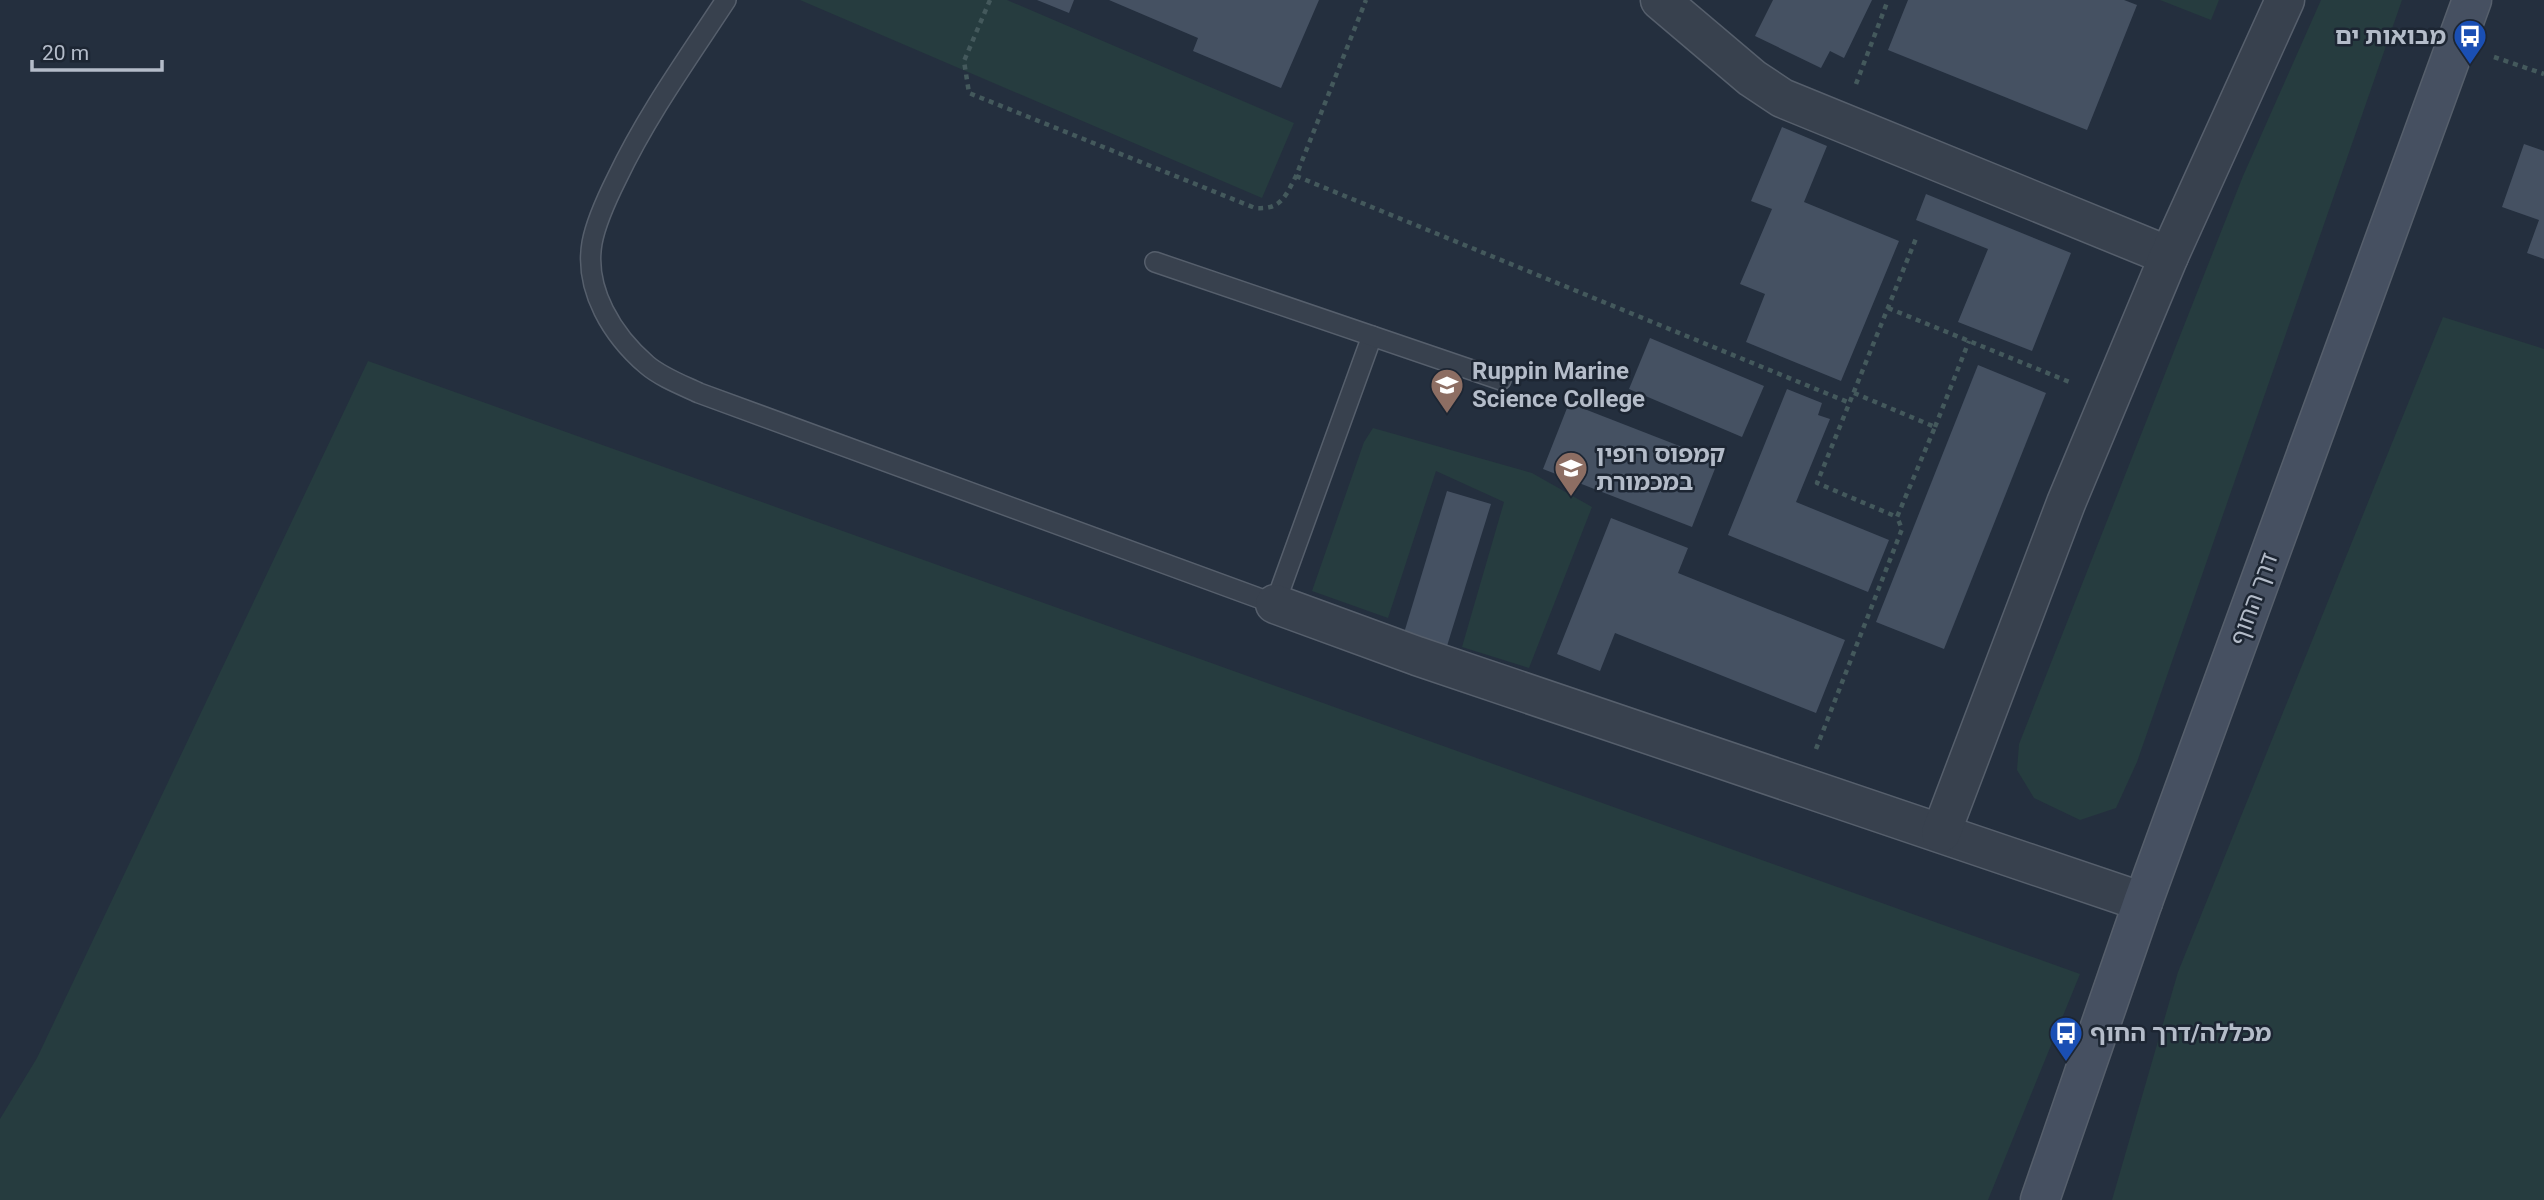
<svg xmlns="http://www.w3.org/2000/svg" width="2544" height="1200" font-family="Roboto,'Noto Sans Hebrew',sans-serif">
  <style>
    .green { fill: #263c3f }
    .building { fill: #455162 }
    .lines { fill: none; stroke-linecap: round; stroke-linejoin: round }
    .service-casing { stroke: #565f6c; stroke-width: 22 }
    .minor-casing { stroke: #565f6c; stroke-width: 41 }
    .secondary-casing { stroke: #565f6c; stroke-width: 41 }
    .path { stroke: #44595c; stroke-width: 4.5; stroke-dasharray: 5 5; stroke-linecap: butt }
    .service { stroke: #38414e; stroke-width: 19 }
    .minor { stroke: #38414e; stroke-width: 38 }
    .secondary { stroke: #465061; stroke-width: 38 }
    .labels { text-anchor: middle; stroke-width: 5; stroke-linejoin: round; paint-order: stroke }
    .poi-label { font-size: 24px; font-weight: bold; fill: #b4bcc9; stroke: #1d2633; text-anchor: start }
    .street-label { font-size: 24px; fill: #b4bcc9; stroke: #1d2633 }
  </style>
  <rect width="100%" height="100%" fill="#242f3e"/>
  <g class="green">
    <polygon points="800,0 1007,0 1294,123 1262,198"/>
    <polygon points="2160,0 2219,0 2211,20"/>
    <polygon points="2321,0 2402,0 2137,762 2116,808 2080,820 2034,798 2017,770 2019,744 2243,176"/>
    <polygon points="2443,317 2544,349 2544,1200 2112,1200 2178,972"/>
    <polygon points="368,361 2080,974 1988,1200 0,1200 0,1119 37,1058"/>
    <polygon points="1373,428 1532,473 1592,507 1529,668 1462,647 1504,502 1436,471 1388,618 1312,591 1364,442"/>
  </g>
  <g class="building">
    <polygon points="1037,0 1074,0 1069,13"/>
    <polygon points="1109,0 1319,0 1281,88 1193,51 1198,38"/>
    <polygon points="1773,0 1872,0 1844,58 1830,51 1821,68 1755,36"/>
    <polygon points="1908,0 2124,0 2137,5 2087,130 1888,50"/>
    <polygon points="1782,127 1827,146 1804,202 1899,241 1841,381 1746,342 1765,294 1740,284 1772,209 1751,201"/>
    <polygon points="2524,144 2544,151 2544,259 2527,253 2539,220 2502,207"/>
    <polygon points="1926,194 2071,253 2032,351 1958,322 1988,249 1916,220"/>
    <polygon points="1650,338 1764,386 1742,437 1629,389"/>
    <polygon points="1978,365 2046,393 1944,649 1876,622"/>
    <polygon points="1787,389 1822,403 1818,415 1830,419 1796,502 1889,540 1868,592 1728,535"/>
    <polygon points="1569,403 1718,461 1692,527 1543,469"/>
    <polygon points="1447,491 1491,504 1447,646 1404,633"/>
    <polygon points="1611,518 1688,548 1678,573 1845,640 1816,713 1615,633 1600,671 1557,654"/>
  </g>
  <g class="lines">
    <defs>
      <g id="service">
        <path d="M726 0C688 58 647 115 617 178 607 198 596 221 592 243 584 290 613 336 647 365 661 377 682 385 699 393L1275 604 1372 336"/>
        <polyline points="1155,262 1501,380"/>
      </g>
      <g id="minor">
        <polyline points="1660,0 1752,78 1782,98 2169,256"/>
        <polyline points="1275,604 1417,656 2143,902"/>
        <polyline points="1941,833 2066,503 2169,256 2285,0"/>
      </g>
      <polyline id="secondary" points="2040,1200 2143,902 2472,0"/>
    </defs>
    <use href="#service" class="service-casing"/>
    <use href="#minor" class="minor-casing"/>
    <use href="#secondary" class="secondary-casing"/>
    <g class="path">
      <path d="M990 0 964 61 969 93 1255 208C1281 210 1285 197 1296 176L1366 0"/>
      <polyline points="2494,57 2544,74"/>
      <polyline points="1856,84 1888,0"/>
      <polyline points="1296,176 1850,403"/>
      <polyline points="1888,308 2072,383"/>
      <polyline points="1854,393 1935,427 1897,517 1817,483 1917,236"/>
      <polyline points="1935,427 1969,341"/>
      <polyline points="1816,749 1902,529 1897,517"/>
    </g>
    <use href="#service" class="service"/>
    <use href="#minor" class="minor"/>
    <use href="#secondary" class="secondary"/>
  </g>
  <defs>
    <symbol id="bus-pin" viewBox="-11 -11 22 30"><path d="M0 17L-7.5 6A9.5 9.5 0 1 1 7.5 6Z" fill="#1a4fb4" stroke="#1d2633"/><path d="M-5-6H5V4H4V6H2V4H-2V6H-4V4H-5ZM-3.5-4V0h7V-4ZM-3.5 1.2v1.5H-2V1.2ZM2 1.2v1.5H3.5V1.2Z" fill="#fff"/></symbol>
    <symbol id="university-pin" viewBox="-11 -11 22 30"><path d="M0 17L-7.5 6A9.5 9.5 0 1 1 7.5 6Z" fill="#8d6e63" stroke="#1d2633"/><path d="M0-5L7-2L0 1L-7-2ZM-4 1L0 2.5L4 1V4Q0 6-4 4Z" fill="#fff"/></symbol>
  </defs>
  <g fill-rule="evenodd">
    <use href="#bus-pin" x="2451" y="17" width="38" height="52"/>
    <use href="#university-pin" x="1428" y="366" width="38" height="52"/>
    <use href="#university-pin" x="1552" y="449" width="38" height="52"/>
    <use href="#bus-pin" x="2047" y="1014" width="38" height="52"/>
  </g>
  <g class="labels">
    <g class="poi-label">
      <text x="2446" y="44" text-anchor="end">מבואות ים</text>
      <text x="1472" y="379">Ruppin Marine<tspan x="1472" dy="28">Science College</tspan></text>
      <text x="1596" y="462">קמפוס רופין<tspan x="1596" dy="28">במכמורת</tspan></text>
      <text x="2090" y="1041">מכללה/דרך החוף</text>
    </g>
    <g class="street-label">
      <text transform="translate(2254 599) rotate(-70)" y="8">דרך החוף</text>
    </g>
  </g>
  <path d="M32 60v10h130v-10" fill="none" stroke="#b4bcc9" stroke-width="3.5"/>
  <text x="42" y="60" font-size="21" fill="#b4bcc9" stroke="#1d2633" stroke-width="5" paint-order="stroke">20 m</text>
</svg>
